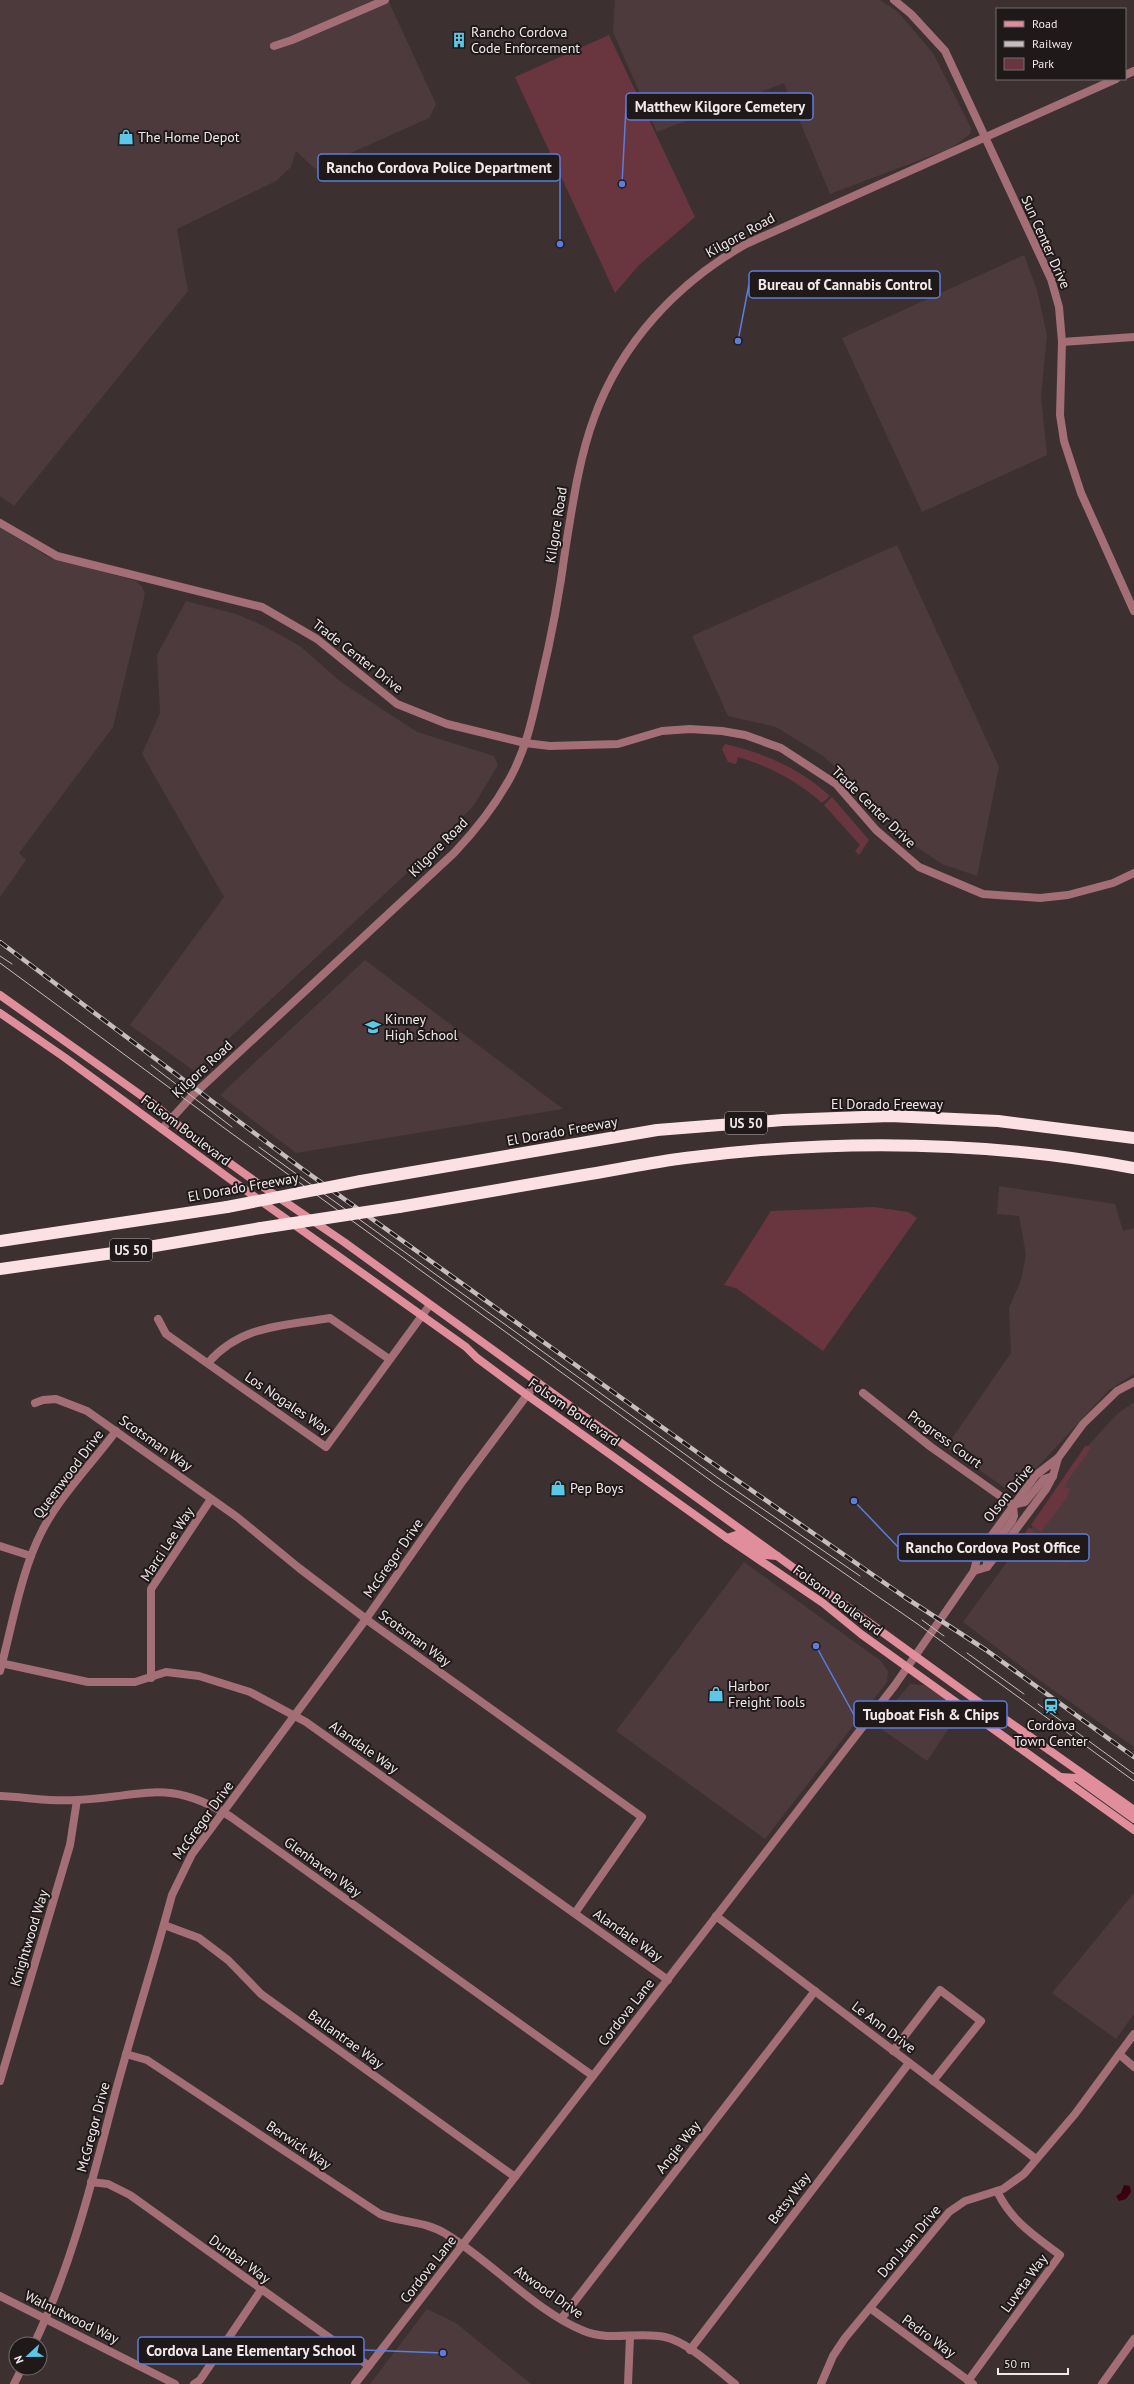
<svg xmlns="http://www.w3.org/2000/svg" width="1134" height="2384" font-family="'PT Sans',sans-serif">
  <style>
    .built { fill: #4d3a3d }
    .green { fill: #693640 }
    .water { fill: #3a0012 }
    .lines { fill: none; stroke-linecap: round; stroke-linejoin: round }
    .minor { stroke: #a36e76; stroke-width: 8 }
    .tertiary { stroke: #a36e76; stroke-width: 8 }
    .secondary { stroke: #e18e9c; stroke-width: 8 }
    .motorway { stroke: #fce1e4; stroke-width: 12 }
    .tram { stroke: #c7bdbe; stroke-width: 1 }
    .rail-casing { stroke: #c7bdbe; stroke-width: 4.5 }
    .rail { stroke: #1f191a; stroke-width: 3; stroke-dasharray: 9; stroke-linecap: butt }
    .motorway-bridge { stroke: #fce1e4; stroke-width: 12 }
    .labels { text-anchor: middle; stroke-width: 4; stroke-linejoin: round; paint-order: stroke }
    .shield { fill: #1f191a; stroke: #b2aaab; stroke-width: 1 }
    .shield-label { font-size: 13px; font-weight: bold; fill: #f1e8e9 }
    .poi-label { font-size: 14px; fill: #f1e8e9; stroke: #1f191a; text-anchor: start }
    .street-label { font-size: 14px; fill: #f1e8e9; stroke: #1f191a }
    .leader { fill: none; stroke: #5d7cdd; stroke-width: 1.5 }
    .callout-dot { fill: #5d7cdd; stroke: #1f191a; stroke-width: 1.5 }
    .callout { fill: #1f191a; stroke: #5d7cdd; stroke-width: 1.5 }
    .callout-label { font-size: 15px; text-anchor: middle; font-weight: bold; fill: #f1e8e9 }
  </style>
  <rect width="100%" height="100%" fill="#3c3031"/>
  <g class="built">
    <polygon points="0,0 388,0 436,104 429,118 315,169 296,151 291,167 276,181 177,229 188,291 14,506 0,496"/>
    <polygon points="615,0 880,0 898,12 933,53 971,128 970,134 952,148 830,194 784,83 657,132 613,32"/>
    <polygon points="1024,255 1037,290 1047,335 1041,397 1047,455 922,512 842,338"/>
    <polygon points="0,528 47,556 136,581 142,587 145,594 113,727 19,853 26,860 0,897"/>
    <polygon points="897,545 999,767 977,876 942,864 897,834 862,791 823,756 776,727 728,716 692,636"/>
    <polygon points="186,601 236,614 264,626 300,646 341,682 417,732 494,756 498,765 474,805 432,850 194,1071 130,1025 224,897 142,754 160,713 157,655"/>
    <polygon points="365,960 563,1109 296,1153 220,1095"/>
    <polygon points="999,1186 1115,1204 1123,1231 1134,1228 1134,1374 1109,1390 1016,1490 1005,1488 946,1447 1011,1353 1009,1308 1021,1280 1026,1255 1019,1216 997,1214"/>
    <polygon points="1134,1402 1134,1747 1039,1680 963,1622 1026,1536 1086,1448 1117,1414"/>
    <polygon points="744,1562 881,1661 888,1671 887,1682 765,1839 616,1731"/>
    <polygon points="910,1684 924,1685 961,1710 927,1761 876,1725"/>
    <polygon points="1134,1893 1134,2014 1116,2039 1052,1993"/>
    <polygon points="427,2309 456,2323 531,2384 370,2384"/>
  </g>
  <g class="green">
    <polygon points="609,35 695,217 639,265 615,293 515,77"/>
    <path d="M725 744C764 753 799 768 830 796L822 803C797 781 771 767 738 757L736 764 728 762 722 749Z"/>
    <polygon points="832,797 869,840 859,855 855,851 860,845 824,805"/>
    <polygon points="874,1207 908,1212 917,1218 823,1351 736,1288 724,1285 771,1211"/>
    <polygon points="1086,1445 1091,1448 1066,1483 1065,1487 1071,1489 1067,1495 1068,1496 1041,1532 1031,1525"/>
    <polygon points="1029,1527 1042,1538 1036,1543 1024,1535"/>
    <polygon points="1043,1539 1065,1553 1063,1557 1070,1562 1064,1563 1042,1547"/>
  </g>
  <polygon class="water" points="1124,2185 1130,2186 1131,2192 1126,2199 1119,2201 1116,2196 1121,2193"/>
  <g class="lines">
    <g class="minor">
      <polyline points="274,46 292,40 385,0"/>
      <polyline points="1062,342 1134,337"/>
      <polyline points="158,1319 166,1334 326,1447 429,1306"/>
      <path d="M208 1363C241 1325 282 1326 330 1318L389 1359"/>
      <polyline points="863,1393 931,1447 1013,1505"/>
      <polyline points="35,1403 43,1400 56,1399 87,1411 237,1517 299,1568 374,1625 642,1817 575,1913"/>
      <polyline points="0,1546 31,1556"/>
      <polyline points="0,1663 88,1682 135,1682 166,1672 199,1676 250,1692 306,1722 668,1980"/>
      <path d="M0 1671C12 1627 21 1571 42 1531 59 1497 93 1462 116 1431"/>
      <polyline points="151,1678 151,1589 211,1499"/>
      <path d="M0 1796C26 1797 51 1802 77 1800 143 1797 168 1777 231 1817L593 2076"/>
      <polyline points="716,1916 1036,2159"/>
      <polyline points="164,1925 199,1938 228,1960 261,1994 515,2177"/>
      <polyline points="893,2051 940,1990 981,2021 933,2081"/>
      <path d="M126 2054 147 2060 380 2214C402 2223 426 2221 446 2234 491 2261 536 2312 584 2331 611 2342 638 2331 665 2337 688 2342 716 2369 735 2384"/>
      <polyline points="1119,2054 1134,2067"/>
      <polyline points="0,2081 70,1845 77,1800"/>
      <polyline points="91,2182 108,2184 130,2195 369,2366"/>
      <polyline points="0,2296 175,2384"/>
      <polyline points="870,2308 973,2384"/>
      <polyline points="561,2319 815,1991"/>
      <polyline points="690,2350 909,2063"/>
      <path d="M968 2381 1060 2255C1035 2236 1011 2221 997 2191"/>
      <polyline points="194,2384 200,2380 261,2290"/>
      <polyline points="628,2384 630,2337"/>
      <polyline points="821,2384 833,2356 845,2338 949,2212 965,2201 1003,2189 1024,2174 1075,2114 1134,2034"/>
      <polyline points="1102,2384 1134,2339"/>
    </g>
    <g class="tertiary">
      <polyline points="894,0 911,14 945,51 1051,279 1059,307 1062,342 1060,415 1064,441 1081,493 1134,611"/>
      <polyline points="1125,75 1134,71"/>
      <polyline points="0,523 57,556 262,607 317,639 397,704 447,724 525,743 550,746 618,744 662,731 690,729 722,731 745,735 781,748 836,784 876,830 919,867 983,894 1040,898 1068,895 1113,883 1134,873"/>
      <path d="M162 1129 192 1096 454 853C475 831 494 807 509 780 527 748 533 715 541 680 552 635 560 590 566 545 573 502 579 459 594 418 621 343 677 283 746 244L1116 79"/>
      <polyline points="1013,1505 1025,1502 1044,1479 1053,1476"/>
      <polyline points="987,1567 987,1554 1012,1521 1014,1516 1013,1505"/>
      <polyline points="974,1571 987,1567 1011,1536 1046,1489 1053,1476 1058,1458"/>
      <path d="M34 2344C72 2265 93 2178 115 2094 133 2027 154 1962 172 1895L192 1854 366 1619 462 1482 536 1383"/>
      <polyline points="14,2384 22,2368"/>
      <polyline points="355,2384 895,1685 974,1571 978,1554 1036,1475 1058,1458 1083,1424 1117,1391 1134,1382"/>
    </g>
    <g class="secondary">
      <polyline points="0,995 156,1106 185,1131 256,1182 344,1242 987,1708 1005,1719 1134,1810"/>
      <polyline points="0,1013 64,1057 230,1179 466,1347 477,1358 527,1395 727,1538 823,1603 861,1634 1134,1830"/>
      <polyline points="727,1538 736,1535 765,1555 777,1556"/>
      <polyline points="1060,1777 1077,1778 1134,1819"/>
    </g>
    <g class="motorway">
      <polyline points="361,1181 657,1130 783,1120 890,1116 998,1121 1134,1138"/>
      <path d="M399 1207C462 1196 526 1185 590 1174 621 1169 653 1162 685 1158 833 1139 987 1141 1134 1168"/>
      <polyline points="0,1241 227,1207"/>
      <polyline points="0,1269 113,1253 261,1228"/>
    </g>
    <g class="tram">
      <polyline points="0,956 12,964"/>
      <polyline points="0,963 231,1133 714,1483 919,1625 1134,1781"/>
      <polyline points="151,1065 232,1127"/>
      <polyline points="259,1147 718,1478 860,1576"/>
      <polyline points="922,1620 944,1636"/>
      <polyline points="967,1653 1024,1694"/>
      <polyline points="1038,1704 1134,1774"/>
    </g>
    <defs>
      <polyline id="rail" points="0,942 301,1168 701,1455 906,1598 986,1650 1134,1757"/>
    </defs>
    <use href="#rail" class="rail-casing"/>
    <use href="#rail" class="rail"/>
    <g class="motorway-bridge">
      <polyline points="227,1207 361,1181"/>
      <polyline points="261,1228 399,1207"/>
    </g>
  </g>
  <defs>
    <symbol id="building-bare" viewBox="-9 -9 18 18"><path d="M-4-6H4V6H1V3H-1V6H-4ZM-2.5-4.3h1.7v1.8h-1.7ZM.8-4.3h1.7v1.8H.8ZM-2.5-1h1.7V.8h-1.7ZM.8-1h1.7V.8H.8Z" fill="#5ac8e6" stroke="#1f191a" stroke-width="2.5" paint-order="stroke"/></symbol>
    <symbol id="shop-bare" viewBox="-9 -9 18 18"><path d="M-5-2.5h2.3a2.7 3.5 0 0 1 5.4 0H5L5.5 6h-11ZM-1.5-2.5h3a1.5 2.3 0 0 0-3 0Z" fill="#5ac8e6" stroke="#1f191a" stroke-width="2.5" paint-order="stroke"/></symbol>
    <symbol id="school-bare" viewBox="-9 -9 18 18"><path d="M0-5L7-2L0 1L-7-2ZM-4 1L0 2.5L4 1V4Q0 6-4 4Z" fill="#5ac8e6" stroke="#1f191a" stroke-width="2.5" paint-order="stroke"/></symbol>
    <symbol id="station-bare" viewBox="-9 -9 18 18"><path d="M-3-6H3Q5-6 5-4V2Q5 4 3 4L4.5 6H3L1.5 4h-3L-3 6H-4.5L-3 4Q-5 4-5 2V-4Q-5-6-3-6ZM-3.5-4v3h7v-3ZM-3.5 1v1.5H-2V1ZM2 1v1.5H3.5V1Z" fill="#5ac8e6" stroke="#1f191a" stroke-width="2.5" paint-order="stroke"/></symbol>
  </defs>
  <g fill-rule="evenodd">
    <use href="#building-bare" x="448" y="29" width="22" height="22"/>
    <use href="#shop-bare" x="115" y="126" width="22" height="22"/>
    <use href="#school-bare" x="362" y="1016" width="22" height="22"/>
    <use href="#shop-bare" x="547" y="1477" width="22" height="22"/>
    <use href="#shop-bare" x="705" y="1683" width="22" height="22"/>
    <use href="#station-bare" x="1040" y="1695" width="22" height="22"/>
  </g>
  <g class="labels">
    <g class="shield">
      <rect x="725" y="1112" width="42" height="22" rx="3"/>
      <rect x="110" y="1239" width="42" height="22" rx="3"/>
    </g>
    <g class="shield-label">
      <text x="746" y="1128">US 50</text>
      <text x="131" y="1255">US 50</text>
    </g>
    <g class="poi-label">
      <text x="471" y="37">Rancho Cordova<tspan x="471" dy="16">Code Enforcement</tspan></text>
      <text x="138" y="142">The Home Depot</text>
      <text x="385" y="1024">Kinney<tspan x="385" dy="16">High School</tspan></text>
      <text x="570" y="1493">Pep Boys</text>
      <text x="728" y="1691">Harbor<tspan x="728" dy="16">Freight Tools</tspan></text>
      <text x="1051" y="1730" text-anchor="middle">Cordova<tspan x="1051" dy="16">Town Center</tspan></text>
    </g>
    <g class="street-label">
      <text transform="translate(740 235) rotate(-29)" y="5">Kilgore Road</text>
      <text transform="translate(1046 242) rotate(66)" y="5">Sun Center Drive</text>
      <text transform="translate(556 525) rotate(-81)" y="5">Kilgore Road</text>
      <text transform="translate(358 656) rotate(38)" y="5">Trade Center Drive</text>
      <text transform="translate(874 807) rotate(44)" y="5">Trade Center Drive</text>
      <text transform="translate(438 847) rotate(-45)" y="5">Kilgore Road</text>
      <text transform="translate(202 1069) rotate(-43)" y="5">Kilgore Road</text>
      <text x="887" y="1109">El Dorado Freeway</text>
      <text transform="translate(186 1130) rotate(37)" y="5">Folsom Boulevard</text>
      <text transform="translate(562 1131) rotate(-10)" y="5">El Dorado Freeway</text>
      <text transform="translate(243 1187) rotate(-10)" y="5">El Dorado Freeway</text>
      <text transform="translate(288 1403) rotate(34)" y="5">Los Nogales Way</text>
      <text transform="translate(574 1412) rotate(35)" y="5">Folsom Boulevard</text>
      <text transform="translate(945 1439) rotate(36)" y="5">Progress Court</text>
      <text transform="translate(156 1443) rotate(35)" y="5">Scotsman Way</text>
      <text transform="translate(68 1474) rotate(-53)" y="5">Queenwood Drive</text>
      <text transform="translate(1008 1493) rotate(-51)" y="5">Olson Drive</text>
      <text transform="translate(167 1544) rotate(-57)" y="5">Marci Lee Way</text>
      <text transform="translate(393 1558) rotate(-55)" y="5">McGregor Drive</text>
      <text transform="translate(838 1600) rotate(37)" y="5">Folsom Boulevard</text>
      <text transform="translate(415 1638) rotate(36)" y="5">Scotsman Way</text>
      <text transform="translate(364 1747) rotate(35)" y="5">Alandale Way</text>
      <text transform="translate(203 1820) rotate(-54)" y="5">McGregor Drive</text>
      <text transform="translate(323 1867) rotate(36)" y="5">Glenhaven Way</text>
      <text transform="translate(628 1935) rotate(35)" y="5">Alandale Way</text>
      <text transform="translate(29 1938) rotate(-73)" y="5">Knightwood Way</text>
      <text transform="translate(626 2012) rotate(-52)" y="5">Cordova Lane</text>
      <text transform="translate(884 2027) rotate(37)" y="5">Le Ann Drive</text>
      <text transform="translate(346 2039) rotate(36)" y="5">Ballantrae Way</text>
      <text transform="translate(93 2127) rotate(-75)" y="5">McGregor Drive</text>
      <text transform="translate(299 2145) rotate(34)" y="5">Berwick Way</text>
      <text transform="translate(678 2147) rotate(-52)" y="5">Angie Way</text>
      <text transform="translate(789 2198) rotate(-53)" y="5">Betsy Way</text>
      <text transform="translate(909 2241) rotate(-50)" y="5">Don Juan Drive</text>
      <text transform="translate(240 2259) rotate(36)" y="5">Dunbar Way</text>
      <text transform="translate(428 2269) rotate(-52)" y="5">Cordova Lane</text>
      <text transform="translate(1024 2283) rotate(-54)" y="5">Luveta Way</text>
      <text transform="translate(549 2292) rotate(35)" y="5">Atwood Drive</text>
      <text transform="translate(72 2317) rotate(26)" y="5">Walnutwood Way</text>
      <text transform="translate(929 2336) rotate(36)" y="5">Pedro Way</text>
    </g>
  </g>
  <path class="leader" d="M622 184L626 107M560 244L560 167M738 341L749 284M854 1501L898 1547M816 1646L854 1715M443 2353L364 2350"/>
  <g class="callout-dot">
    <circle cx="622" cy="184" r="4"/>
    <circle cx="560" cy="244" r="4"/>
    <circle cx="738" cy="341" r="4"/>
    <circle cx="854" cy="1501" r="4"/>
    <circle cx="816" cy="1646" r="4"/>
    <circle cx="443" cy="2353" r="4"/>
  </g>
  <g class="callout">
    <rect x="626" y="93" width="187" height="27" rx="4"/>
    <rect x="318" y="154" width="242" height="27" rx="4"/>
    <rect x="749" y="271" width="191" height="27" rx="4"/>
    <rect x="898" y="1534" width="191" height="27" rx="4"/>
    <rect x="854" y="1701" width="153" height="27" rx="4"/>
    <rect x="138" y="2337" width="226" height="27" rx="4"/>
  </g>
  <g class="callout-label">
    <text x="720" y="112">Matthew Kilgore Cemetery</text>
    <text x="439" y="173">Rancho Cordova Police Department</text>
    <text x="845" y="290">Bureau of Cannabis Control</text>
    <text x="993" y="1553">Rancho Cordova Post Office</text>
    <text x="931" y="1720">Tugboat Fish &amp; Chips</text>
    <text x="251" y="2356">Cordova Lane Elementary School</text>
  </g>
  <rect x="996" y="8" width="130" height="72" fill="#1f191a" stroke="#736c6d"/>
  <rect x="1004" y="21" width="20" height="6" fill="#e18e9c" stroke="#736c6d"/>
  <text x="1032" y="28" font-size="12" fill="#f1e8e9">Road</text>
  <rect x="1004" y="41" width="20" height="6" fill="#c7bdbe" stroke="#736c6d"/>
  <text x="1032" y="48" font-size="12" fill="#f1e8e9">Railway</text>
  <rect x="1004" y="58" width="20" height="12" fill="#693640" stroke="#736c6d"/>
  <text x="1032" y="68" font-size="12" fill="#f1e8e9">Park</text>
  <g transform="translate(28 2356) rotate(248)"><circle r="19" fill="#1f191a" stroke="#736c6d"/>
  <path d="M0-3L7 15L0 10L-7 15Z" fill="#5ac8e6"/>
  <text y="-6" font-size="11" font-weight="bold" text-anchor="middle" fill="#f1e8e9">N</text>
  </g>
  <path d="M998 2368v6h70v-6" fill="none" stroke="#f1e8e9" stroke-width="2"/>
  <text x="1004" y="2368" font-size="12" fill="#f1e8e9" stroke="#1f191a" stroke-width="3" paint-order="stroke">50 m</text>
</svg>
